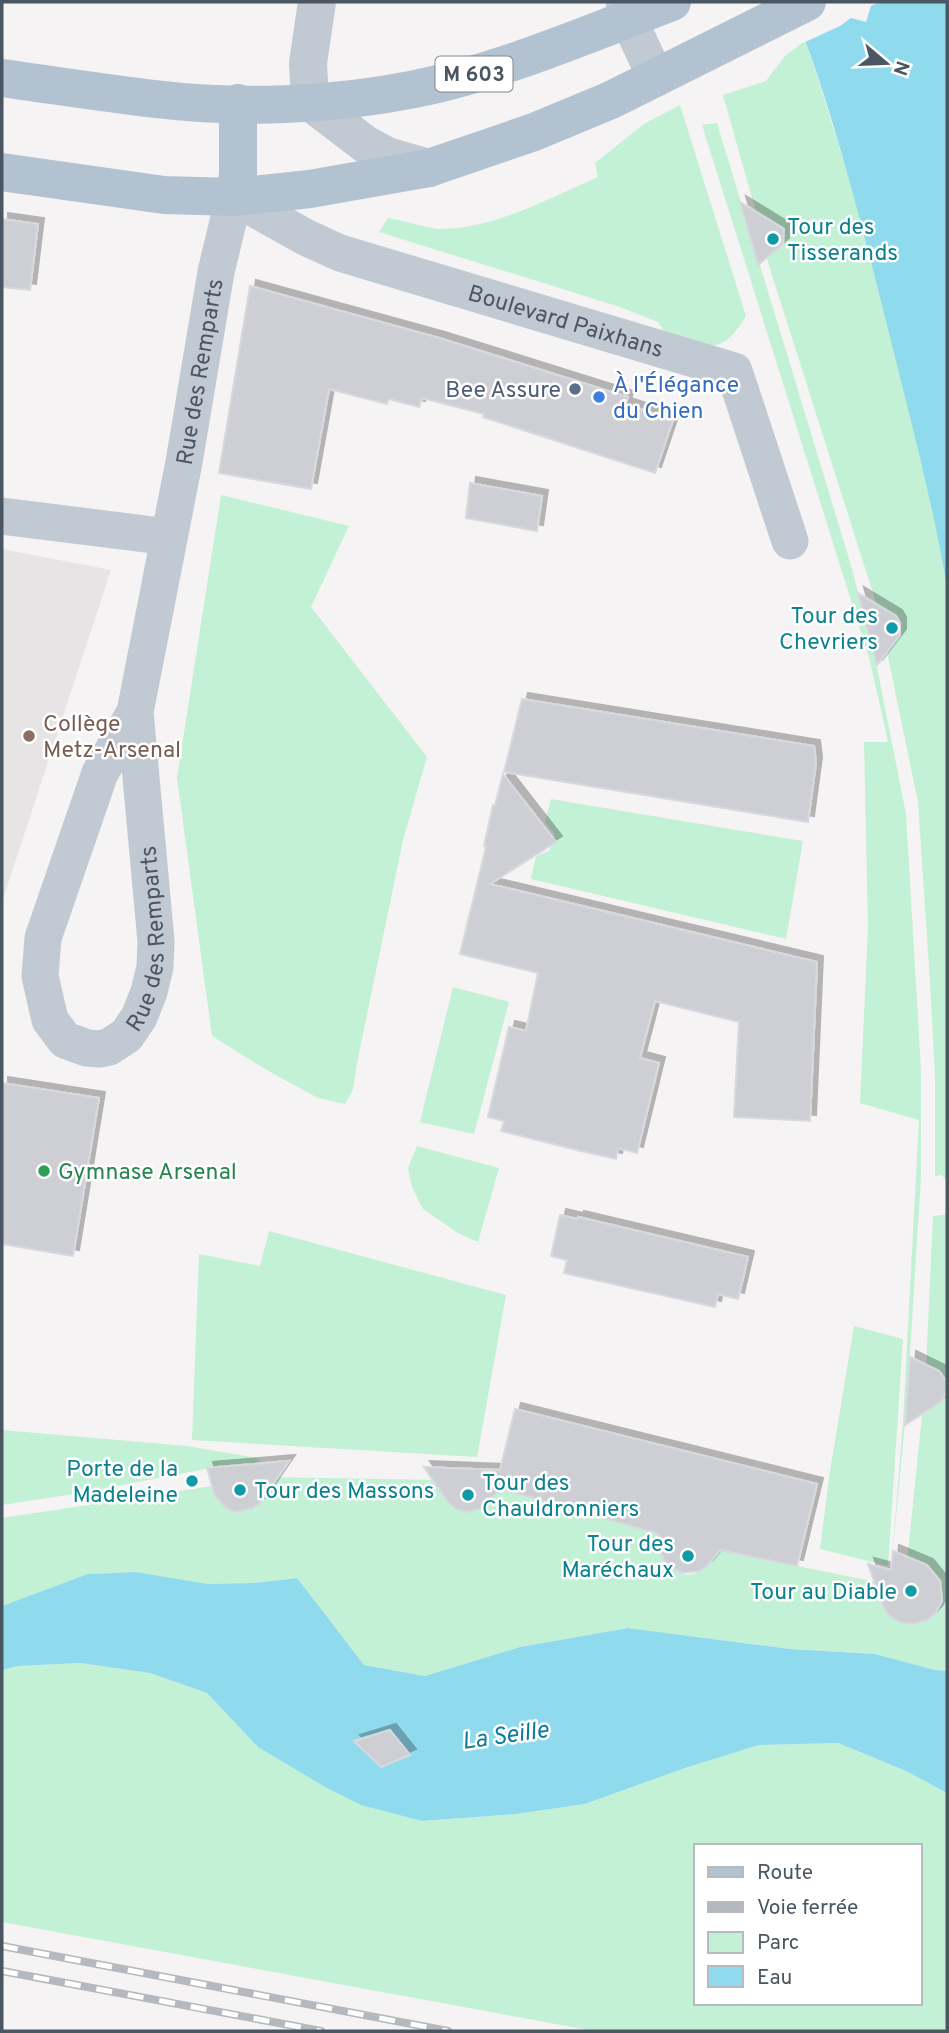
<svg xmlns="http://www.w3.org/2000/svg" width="949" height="2033" font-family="Overpass,sans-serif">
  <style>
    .education { fill: #e6e4e5 }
    .green { fill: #c3f1d5; fill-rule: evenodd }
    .water { fill: #90daee }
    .pier { fill: #f5f3f3 }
    .building { fill: #cdcfd5; stroke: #d7d9de; stroke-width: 2; filter: url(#shadow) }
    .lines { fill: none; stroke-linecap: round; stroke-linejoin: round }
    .minor { stroke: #c1cad2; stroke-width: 37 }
    .tertiary { stroke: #c1cad2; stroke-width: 38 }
    .primary { stroke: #b3c2d1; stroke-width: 38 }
    .rail-casing { stroke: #b5b8bd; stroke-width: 8 }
    .rail { stroke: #fff; stroke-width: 5; stroke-dasharray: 16; stroke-linecap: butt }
    .culture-dot { fill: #0f9aa8; stroke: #fff; stroke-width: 2.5 }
    .service-dot { fill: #5c6f8a; stroke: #fff; stroke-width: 2.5 }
    .shop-dot { fill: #3f7fe0; stroke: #fff; stroke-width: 2.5 }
    .education-dot { fill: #8d6e63; stroke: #fff; stroke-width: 2.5 }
    .leisure-dot { fill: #2e9e5b; stroke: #fff; stroke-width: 2.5 }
    .labels { text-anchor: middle; stroke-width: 5; stroke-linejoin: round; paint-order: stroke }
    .shield { fill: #fff; stroke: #808990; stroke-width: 2 }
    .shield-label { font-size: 21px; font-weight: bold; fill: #4a5661 }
    .culture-label { font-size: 23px; fill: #0d838f; stroke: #fff; text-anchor: end }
    .street-label { font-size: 23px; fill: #4a5661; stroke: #fff }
    .shop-label { font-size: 23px; fill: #366cbe; stroke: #fff; text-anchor: start }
    .service-label { font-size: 23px; fill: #4e5e75; stroke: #fff; text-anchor: end }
    .education-label { font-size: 23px; fill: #785e54; stroke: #fff; text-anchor: start }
    .leisure-label { font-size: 23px; fill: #27864d; stroke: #fff; text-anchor: start }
    .water-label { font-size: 24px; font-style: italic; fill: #0c7c9b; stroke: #fff }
  </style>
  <defs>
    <filter id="shadow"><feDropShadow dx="6" dy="-6" stdDeviation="0" flood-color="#0004"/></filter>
  </defs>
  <rect width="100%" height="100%" fill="#f5f3f3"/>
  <polygon class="education" points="2,549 111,570 2,902"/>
  <g class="green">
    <path d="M806 40 856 201 937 522 947 588V1182L942 1175 935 1176V1076L930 982 918 802 886 647 898 638 901 627 895 616 879 612 765 253 775 251 783 244C785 224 778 222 759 223L723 95 766 81 785 56Z"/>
    <path d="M680 105 746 316C722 357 706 347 667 336L658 322 617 306 379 232 388 218C403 220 428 229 441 229 493 229 550 198 598 177L595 163 644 124Z"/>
    <polygon points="717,123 850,562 874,652 906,814 921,1070 921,1177 907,1402 891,1570 903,1421 919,1120 860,1103 868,927 864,742 888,742 870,661 702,125"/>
    <polygon points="221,495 349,526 311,607 427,757 403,840 357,1063 353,1090 345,1104 318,1098 272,1073 212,1036 177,778"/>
    <polygon points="551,799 803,841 786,939 531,879 536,856 549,851 555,835 545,822"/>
    <polygon points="453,987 509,1002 474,1134 420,1122"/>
    <polygon points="417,1146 499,1168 478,1242 458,1233 423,1209 412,1187 408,1168"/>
    <path d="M947 1210V1671L935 1670 875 1654 790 1649 628 1628 520 1647 425 1676 364 1665 296 1578 254 1583 208 1584 136 1572 89 1574 2 1606V1518L212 1486C217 1511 240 1517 260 1503L267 1477 442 1480C443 1486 443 1493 445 1497 451 1515 476 1516 487 1502 491 1498 492 1492 493 1487L662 1534C657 1560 680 1588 704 1568 709 1563 712 1555 715 1549L881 1583 889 1615C930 1645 949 1585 928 1566 923 1563 914 1563 907 1561L923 1406C949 1409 949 1377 926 1368L933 1216 944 1215Z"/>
    <polygon points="269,1231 506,1295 477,1457 192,1440 199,1254 260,1266"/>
    <polygon points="854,1326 903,1339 888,1566 820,1549 830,1471"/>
    <polygon points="2,1430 187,1446 258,1458 261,1464 216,1467 80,1493 2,1505"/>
    <path d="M80 1663 150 1673 207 1693 258 1747 422 1821 516 1814 585 1804 685 1768 759 1745 838 1743 906 1771 947 1793V2031H594L2 1922V1670L18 1666ZM695 1846H919V2003H695Z"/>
  </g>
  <g class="water">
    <path d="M791 2H947V588C933 502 910 418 889 333 861 222 833 109 791 2Z"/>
    <polygon points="136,1572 208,1584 254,1583 297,1578 364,1665 425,1676 520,1647 628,1628 790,1649 875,1654 935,1670 947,1671 947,1793 906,1771 838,1743 759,1745 685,1768 585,1804 516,1814 422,1821 361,1805 327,1788 258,1747 207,1693 150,1673 80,1663 18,1666 2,1670 2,1606 88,1574"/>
  </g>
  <polygon class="pier" points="788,2 880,2 871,6 866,22 851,18 840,26 803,43"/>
  <g class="building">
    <polygon points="740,202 784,229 783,244 758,265"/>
    <polygon points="2,219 38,224 30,290 2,287"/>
    <polygon points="250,286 439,338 628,397 625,404 673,420 655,473 483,417 484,414 422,398 419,407 389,399 387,404 329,389 311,489 219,473"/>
    <polygon points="470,483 542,496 537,531 466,518"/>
    <polygon points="858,593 896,616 900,623 900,635 877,665"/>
    <polygon points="522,699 814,746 816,763 808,822 504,772"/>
    <polygon points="503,774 556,842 490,884 817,962 810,1121 734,1117 739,1022 655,1001 640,1058 659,1063 637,1153 618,1148 616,1159 581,1151 501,1131 504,1121 488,1117 509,1027 526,1031 538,973 460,954 486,847 484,846 493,805 495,805"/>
    <polygon points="2,1083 99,1098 73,1256 2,1244"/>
    <polygon points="560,1215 577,1219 578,1217 748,1257 738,1299 718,1294 715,1307 564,1273 567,1260 551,1256"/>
    <polygon points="910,1357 939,1371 947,1382 947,1390 942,1401 905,1425"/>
    <polygon points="515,1409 817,1484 797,1566 720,1550 707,1566 699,1571 682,1573 672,1568 665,1562 661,1553 659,1534 501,1489 479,1509 467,1512 456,1509 448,1502 424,1467 500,1470"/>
    <polygon points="289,1461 260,1503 253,1508 236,1512 226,1508 215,1496 207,1468"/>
    <polygon points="893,1551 927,1565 940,1581 942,1601 936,1612 928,1620 912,1624 899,1622 889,1615 883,1606 868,1564 891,1570"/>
    <polygon points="390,1730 410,1755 381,1767 354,1741"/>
  </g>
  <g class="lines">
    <g class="minor">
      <polyline points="624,2 635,33 656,78"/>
      <polyline points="2,516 169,537"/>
      <path id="s1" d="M135 712 100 773 43 938 40 976 50 1020 65 1040 87 1048 99 1049 109 1047 127 1035 139 1017 149 992 155 967 156 941 135 712 184 462 216 272 234 197 305 237 340 253 734 371 790 541"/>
    </g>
    <polyline class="tertiary" points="317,2 308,63 310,102 365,144 387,156 429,168"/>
    <g class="primary">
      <path d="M2 78C53 85 104 93 155 99 239 109 331 106 415 89 503 71 588 34 672 2"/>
      <polyline points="2,172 164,195 234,197 310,189 429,168 534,132 611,100 807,2"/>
      <polyline points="234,197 238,175 238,103"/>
    </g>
    <defs>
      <g id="rail">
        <polyline points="2,1946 448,2031"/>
        <polyline points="2,1971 321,2031"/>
      </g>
    </defs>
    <use href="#rail" class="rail-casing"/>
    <use href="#rail" class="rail"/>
  </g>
  <g class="culture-dot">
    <circle cx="773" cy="239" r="7"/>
    <circle cx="892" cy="628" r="7"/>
    <circle cx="192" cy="1481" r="7"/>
    <circle cx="240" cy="1490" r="7"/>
    <circle cx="468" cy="1495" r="7"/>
    <circle cx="688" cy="1556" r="7"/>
    <circle cx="911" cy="1591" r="7"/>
  </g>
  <circle class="service-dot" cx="575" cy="389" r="7"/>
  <circle class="shop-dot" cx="599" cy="397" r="7"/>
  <circle class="education-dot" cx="29" cy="736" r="7"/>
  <circle class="leisure-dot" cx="44" cy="1171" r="7"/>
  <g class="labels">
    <rect class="shield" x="435.5" y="56.5" width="77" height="35" rx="5"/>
    <g class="shield-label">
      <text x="474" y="81">M 603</text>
    </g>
    <g class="culture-label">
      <text x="787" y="234" text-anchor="start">Tour des<tspan x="787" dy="26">Tisserands</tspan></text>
      <text x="878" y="623">Tour des<tspan x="878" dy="26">Chevriers</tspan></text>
      <text x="178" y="1476">Porte de la<tspan x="178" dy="26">Madeleine</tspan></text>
      <text x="482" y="1490" text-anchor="start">Tour des<tspan x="482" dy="26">Chauldronniers</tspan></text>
      <text x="254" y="1498" text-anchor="start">Tour des Massons</text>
      <text x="674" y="1551">Tour des<tspan x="674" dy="26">Maréchaux</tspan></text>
      <text x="897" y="1599">Tour au Diable</text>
    </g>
    <g class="street-label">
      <text dy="8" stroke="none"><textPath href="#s1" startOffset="1631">Boulevard Paixhans</textPath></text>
      <text dy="8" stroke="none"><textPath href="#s1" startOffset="1097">Rue des Remparts</textPath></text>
      <text dy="8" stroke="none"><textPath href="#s1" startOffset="522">Rue des Remparts</textPath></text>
    </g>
    <g class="shop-label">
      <text x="613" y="392">À l'Élégance<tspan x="613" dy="26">du Chien</tspan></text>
    </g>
    <g class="service-label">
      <text x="561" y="397">Bee Assure</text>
    </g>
    <g class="education-label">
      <text x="43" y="731">Collège<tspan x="43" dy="26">Metz-Arsenal</tspan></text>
    </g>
    <g class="leisure-label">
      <text x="58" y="1179">Gymnase Arsenal</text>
    </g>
    <g class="water-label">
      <text transform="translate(505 1735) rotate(-8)" y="8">La Seille</text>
    </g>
  </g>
  <rect width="949" height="2033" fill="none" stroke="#4a5661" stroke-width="7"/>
  <rect x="694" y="1844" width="228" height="161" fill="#ffffff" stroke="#b7bbc0" stroke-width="2"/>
  <rect x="708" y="1867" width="35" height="10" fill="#b3c2d1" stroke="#b7bbc0" stroke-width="2"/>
  <text x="757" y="1879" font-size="21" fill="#4a5661">Route</text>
  <rect x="708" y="1902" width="35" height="10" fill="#b5b8bd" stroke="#b7bbc0" stroke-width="2"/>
  <text x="757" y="1914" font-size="21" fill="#4a5661">Voie ferrée</text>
  <rect x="708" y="1932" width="35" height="21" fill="#c3f1d5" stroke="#b7bbc0" stroke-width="2"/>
  <text x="757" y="1949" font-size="21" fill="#4a5661">Parc</text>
  <rect x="708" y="1966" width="35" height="21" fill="#90daee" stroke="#b7bbc0" stroke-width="2"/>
  <text x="757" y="1984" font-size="21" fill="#4a5661">Eau</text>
  <g transform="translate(886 63) rotate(109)" stroke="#ffffff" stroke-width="5" paint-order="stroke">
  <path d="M0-5L12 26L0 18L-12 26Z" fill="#4a5661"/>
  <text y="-10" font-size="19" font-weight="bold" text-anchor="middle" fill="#4a5661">N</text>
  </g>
</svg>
